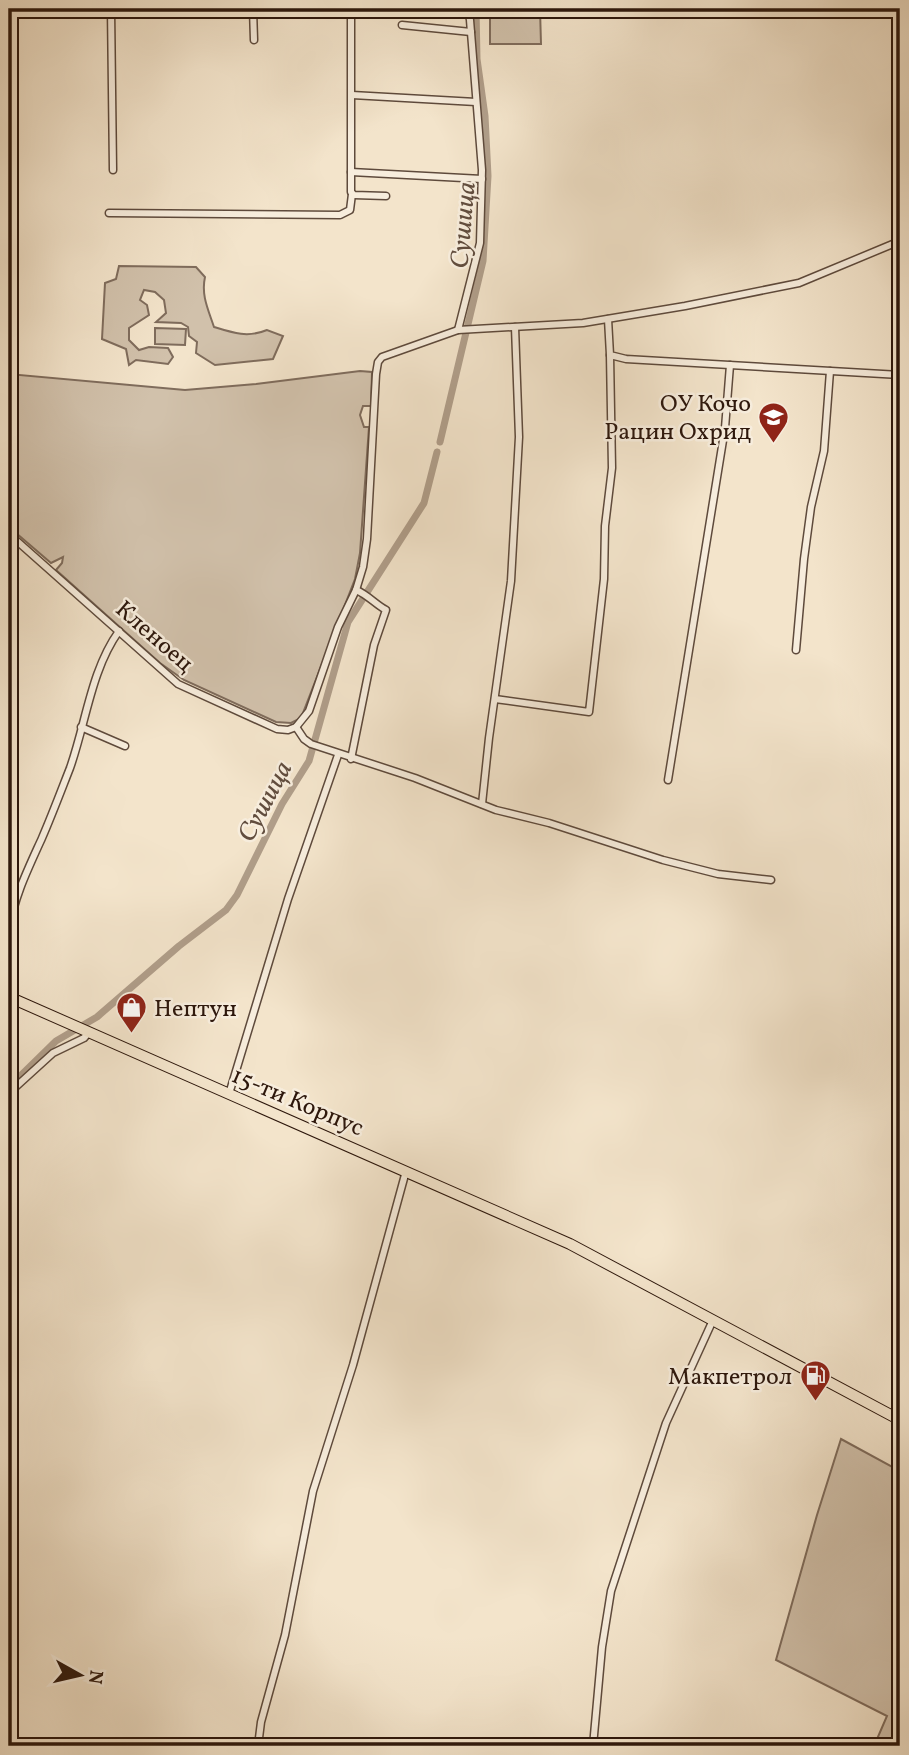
<svg xmlns="http://www.w3.org/2000/svg" width="909" height="1755" font-family="Vollkorn,serif">
  <style>
    .green { fill: #d1c1ab; stroke: #7f6c5c; stroke-width: 2 }
    .lines { fill: none; stroke-linecap: round; stroke-linejoin: round }
    .canal { stroke: #b09e8a; stroke-width: 7 }
    .street-casing { stroke: #5e4a3c; stroke-width: 9 }
    .primary-casing { stroke: #2d170c; stroke-width: 12 }
    .street { stroke: #f7eddd; stroke-width: 6 }
    .primary { stroke: #f3e4cb; stroke-width: 10 }
    .labels { text-anchor: middle; stroke-width: 5; stroke-linejoin: round; paint-order: stroke }
    .poi-label { font-size: 24px; fill: #2d170c; stroke: #f7eddd; text-anchor: end }
    .street-label { font-size: 24px; fill: #2d170c; stroke: #f7eddd }
    .water-label { font-size: 26px; font-style: italic; fill: #614d3e; stroke: #f7eddd }
  </style>
  <rect width="100%" height="100%" fill="#f3e4cb"/>
  <filter id="stains"><feTurbulence type="fractalNoise" baseFrequency=".00286" numOctaves="4"/><feColorMatrix values="0 0 0 0 .2 0 0 0 0 .09 0 0 0 0 .02 0 0 0 .5 -.17"/></filter>
  <radialGradient id="worn" r=".72"><stop offset=".6" stop-color="#630" stop-opacity="0"/><stop offset="1" stop-color="#630" stop-opacity=".3"/></radialGradient>
  <g class="green">
    <polygon points="490,9 540,9 541,44 490,44"/>
    <path d="M119 266 196 267 205 277C201 295 208 309 214 327 233 333 248 338 267 330L283 336 273 359 215 365 196 353 197 342 189 336 188 327 181 323 156 322 166 313 164 300 155 292 144 290 140 300 147 305 149 315 129 328V340L139 350 149 347 168 348 173 357 168 364 136 360 129 365 126 349 102 339 105 283 116 279Z"/>
    <polygon points="155,328 186,329 185,345 155,344"/>
    <polygon points="360,371 372,372 371,406 363,406 360,415 364,427 369,427 360,553 355,579 301,718 291,723 276,722 184,680 160,663 56,570 62,563 63,557 51,563 9,527 9,374 185,390 256,384"/>
    <polygon points="841,1439 900,1471 900,1746 874,1746 887,1716 776,1660 817,1515"/>
  </g>
  <g class="lines">
    <g class="canal">
      <polyline points="440,442 483,261 488,176 485,116 477,59 476,9"/>
      <polyline points="9,1087 56,1041 97,1017 179,946 226,910 237,895 282,804 309,761 348,622 424,503 437,452"/>
    </g>
    <defs>
      <g id="street">
        <polyline points="111,9 113,170"/>
        <polyline points="253,9 254,40"/>
        <polyline points="351,9 351,192 354,195 386,196"/>
        <polyline points="110,12 196,9"/>
        <polyline points="402,25 471,32"/>
        <polyline points="352,95 476,102"/>
        <polyline points="351,172 482,179"/>
        <polyline points="109,213 340,215 350,210 352,194"/>
        <polyline points="608,319 610,355 626,359 900,375"/>
        <polyline points="458,330 480,243 482,170 470,20 468,9"/>
        <polyline points="9,534 178,684 277,729 288,730 296,727 309,711 338,627 356,590 363,567 367,539 376,374 378,362 382,357 458,330 583,323 685,306 799,283 900,241"/>
        <polyline points="796,650 804,559 811,507 824,451 830,371"/>
        <polyline points="495,699 589,712 604,579 605,526 612,468 610,355"/>
        <polyline points="81,727 125,746"/>
        <polyline points="296,727 304,739 311,744 415,778 496,810 549,823 663,860 718,874 771,880"/>
        <path d="M351 759 374 645 386 610C375 604 368 595 356 590"/>
        <polyline points="668,780 725,428 730,365"/>
        <polyline points="482,804 489,738 511,581 519,437 515,327"/>
        <path d="M9 930C14 897 28 869 42 838 52 815 61 791 70 768 86 723 91 670 119 631"/>
        <polyline points="9,1093 53,1053 84,1038 89,1032"/>
        <polyline points="229,1094 288,899 338,755"/>
        <polyline points="258,1746 261,1722 285,1635 313,1491 353,1365 406,1171"/>
        <polyline points="593,1746 602,1647 611,1591 666,1423 713,1320"/>
      </g>
      <polyline id="primary" points="9,997 570,1244 900,1420"/>
    </defs>
    <use href="#street" class="street-casing"/>
    <use href="#primary" class="primary-casing"/>
    <use href="#street" class="street"/>
    <use href="#primary" class="primary"/>
  </g>
  <defs>
    <symbol id="school-pin" viewBox="-11 -11 22 30"><path d="M0 17L-7.5 6A9.5 9.5 0 1 1 7.5 6Z" fill="#8f2418" stroke="#f7eddd"/><path d="M0-5L7-2L0 1L-7-2ZM-4 1L0 2.5L4 1V4Q0 6-4 4Z" fill="#fff"/></symbol>
    <symbol id="shop-pin" viewBox="-11 -11 22 30"><path d="M0 17L-7.5 6A9.5 9.5 0 1 1 7.5 6Z" fill="#8f2418" stroke="#f7eddd"/><path d="M-5-2.5h2.3a2.7 3.5 0 0 1 5.4 0H5L5.5 6h-11ZM-1.5-2.5h3a1.5 2.3 0 0 0-3 0Z" fill="#fff"/></symbol>
    <symbol id="fuel-pin" viewBox="-11 -11 22 30"><path d="M0 17L-7.5 6A9.5 9.5 0 1 1 7.5 6Z" fill="#8f2418" stroke="#f7eddd"/><path d="M-5.5-6h7V0h2V4h1.3V-2.5L3-4.5l.8-.8L6-3V5H2.5V1h-1V6h-7ZM-4.2-4.7v3.2H.2V-4.7Z" fill="#fff"/></symbol>
  </defs>
  <g fill-rule="evenodd">
    <use href="#school-pin" x="756" y="400" width="35" height="47"/>
    <use href="#shop-pin" x="114" y="990" width="35" height="47"/>
    <use href="#fuel-pin" x="798" y="1358" width="35" height="47"/>
  </g>
  <g class="labels">
    <g class="poi-label">
      <text x="751" y="411">ОУ Кочо<tspan x="751" dy="28">Рацин Охрид</tspan></text>
      <text x="154" y="1016" text-anchor="start">Нептун</text>
      <text x="792" y="1384">Макпетрол</text>
    </g>
    <g class="street-label">
      <text transform="translate(155 636) rotate(41)" y="8">Кленоец</text>
      <text transform="translate(298 1101) rotate(23)" y="8">15-ти Корпус</text>
    </g>
    <g class="water-label">
      <text transform="translate(462 225) rotate(-85)" y="9">Сушица</text>
      <text transform="translate(264 801) rotate(-62)" y="9">Сушица</text>
    </g>
  </g>
  <rect width="909" height="1755" fill="none" stroke="#f3e4cb" stroke-width="35"/>
  <rect x="10" y="10" width="888" height="1734" fill="none" stroke="#2d170c" stroke-width="3.5"/>
  <rect x="18" y="18" width="874" height="1720" fill="none" stroke="#2d170c" stroke-width="2"/>
  <g transform="translate(80 1675) rotate(98)" stroke="#f7eddd" stroke-width="5" paint-order="stroke">
  <path d="M0-5L12 26L0 18L-12 26Z" fill="#2d170c"/>
  <text y="-10" font-size="19" font-weight="bold" text-anchor="middle" fill="#2d170c">N</text>
  </g>
  <rect width="100%" height="100%" filter="url(#stains)"/>
  <rect width="100%" height="100%" fill="url(#worn)"/>
</svg>
